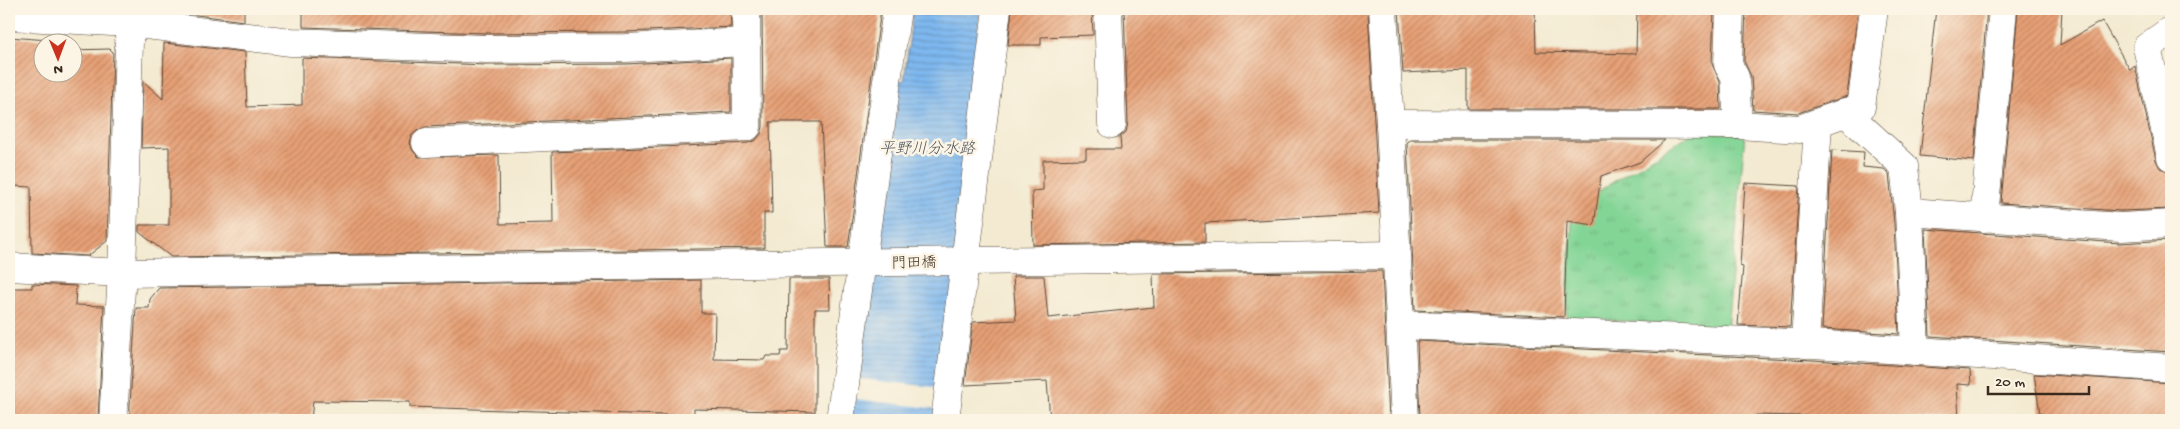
<svg xmlns="http://www.w3.org/2000/svg" width="2180" height="429" font-family="'Gochi Hand','Klee One',sans-serif">
  <style>
    .park { fill: url(#park-tufts); stroke: #5f805a }
    .water { fill: url(#water-rules); stroke: #5c7186 }
    .pier { fill: #f3ead1 }
    .building { fill: url(#building-hatch) }
    .lines { fill: none; stroke-linecap: round; stroke-linejoin: round }
    .street-casing { stroke: #574739; stroke-width: 29 }
    .street { stroke: #fff; stroke-width: 28 }
    .labels { text-anchor: middle; stroke-width: 5; stroke-linejoin: round; paint-order: stroke }
    .street-label { font-size: 15px; fill: #3b2a1e; stroke: #fcf5e5 }
    .water-label { font-size: 16px; font-style: italic; fill: #4f555d; stroke: #fcf5e5 }
  </style>
  <defs>
    <pattern id="park-tufts" width="24" height="20" patternUnits="userSpaceOnUse" patternTransform="scale(1.25)"><rect width="24" height="20" fill="#83d596"/><path d="M3 7l-1-3M5 7V3M7 7l1-3M15 17l-1-3M17 17v-4M19 17l1-3" fill="none" stroke="#72b781"/></pattern>
    <pattern id="water-rules" width="6" height="5" patternUnits="userSpaceOnUse" patternTransform="scale(1.25)"><rect width="6" height="5" fill="#7eb8ef"/><path d="M0 2.5h6" fill="none" stroke="#6896c1"/></pattern>
    <pattern id="building-hatch" width="6" height="6" patternUnits="userSpaceOnUse" patternTransform="scale(1.25)"><rect width="6" height="6" fill="#e7a076"/><path d="M-1 1l2-2M0 6l6-6M5 7l2-2" fill="none" stroke="#bc8360"/></pattern>
  </defs>
  <rect width="100%" height="100%" fill="#fcf5e5"/>
  <filter id="ink" filterUnits="userSpaceOnUse"><feTurbulence type="fractalNoise" baseFrequency=".02" numOctaves="2"/><feDisplacementMap in="SourceGraphic" scale="10" xChannelSelector="R" yChannelSelector="G"/><feConvolveMatrix kernelMatrix="1 2 1 2 8 2 1 2 1" color-interpolation-filters="sRGB"/></filter>
  <filter id="wash" filterUnits="userSpaceOnUse"><feTurbulence type="fractalNoise" baseFrequency=".0096" numOctaves="4" result="noise"/><feDisplacementMap in="SourceGraphic" scale="20" xChannelSelector="R" yChannelSelector="G"/><feGaussianBlur stdDeviation="1.12" result="paint"/><feColorMatrix in="noise" values="0 0 0 0 0 0 0 0 0 0 0 0 0 0 0 0 0 1.4 0 .05"/><feComposite in="paint" operator="in"/></filter>
  <g filter="url(#wash)">
    <rect width="100%" height="100%" fill="#f3ead1"/>
    <polygon class="park" points="1694,132 1745,134 1727,329 1566,317 1573,207"/>
    <polygon class="water" points="913,9 981,9 971,87 981,90 938,420 845,420 889,78 904,81"/>
    <polygon class="pier" points="851,378 942,388 940,409 848,398"/>
    <g id="blocks">
      <g class="building">
        <polygon points="165,9 244,9 244,21 165,11"/>
        <polygon points="303,9 730,9 731,27 626,32 486,33 303,27"/>
        <polygon points="762,9 881,9 848,247 827,247 821,122 770,122 772,213 764,213 764,248 171,257 139,232 139,225 169,225 169,147 141,148 143,81 163,99 164,43 245,52 247,107 302,105 302,58 486,65 627,64 731,58 731,112 425,127 418,130 412,135 410,143 413,151 419,157 499,155 500,224 553,223 552,152 748,143 756,140 761,134 763,127"/>
        <polygon points="1012,9 1092,9 1093,35 1041,37 1041,45 1008,45"/>
        <polygon points="1124,9 1368,9 1379,213 1205,223 1205,242 1033,245 1032,191 1043,190 1043,160 1086,159 1086,149 1121,149 1120,137 1126,132 1128,123"/>
        <polygon points="1399,9 1535,9 1536,52 1636,54 1637,9 1714,9 1712,64 1720,82 1721,109 1468,109 1468,70 1403,73"/>
        <polygon points="1746,9 1858,9 1847,96 1798,113 1753,110 1751,76 1744,61"/>
        <polygon points="1936,9 1987,9 1974,161 1920,156"/>
        <polygon points="2018,9 2062,9 2060,45 2102,21 2130,70 2135,66 2156,160 2160,168 2171,172 2171,209 2121,211 2001,203"/>
        <polygon points="9,37 48,40 48,42 42,42 42,72 72,72 72,50 110,49 113,52 107,241 88,256 32,253 31,187 13,186 13,182 9,182"/>
        <polygon points="1410,140 1665,140 1640,162 1601,176 1594,225 1567,221 1564,317 1415,310 1407,143"/>
        <polygon points="1832,150 1864,152 1863,167 1884,169 1889,174 1894,223 1899,334 1822,329"/>
        <polygon points="1745,183 1799,186 1790,327 1738,325 1743,267 1740,266"/>
        <polygon points="1925,229 2120,243 2171,240 2171,352 1930,336"/>
        <polygon points="1382,271 1389,420 1050,420 1047,381 965,385 973,322 1016,320 1013,276 1044,276 1048,318 1154,307 1153,274"/>
        <polygon points="789,279 829,279 830,309 815,309 815,412 694,409 694,416 410,407 410,402 313,401 311,420 210,417 210,420 129,420 136,308 149,308 150,299 159,288 701,280 701,313 715,313 714,359 764,360 766,356 780,356 781,351 788,351"/>
        <polygon points="32,284 76,286 75,305 104,306 98,420 9,420 9,288 32,288"/>
        <polygon points="1417,341 1812,360 1970,370 1971,385 1957,384 1959,420 1756,415 1756,420 1420,420"/>
        <polygon points="2034,374 2171,383 2171,420 2041,420"/>
      </g>
    </g>
  </g>
  <g filter="url(#ink)">
    <use href="#blocks" fill-opacity="0" stroke="#574739" stroke-width="1"/>
    <g class="lines">
      <defs>
        <g id="street">
          <polyline points="1108,9 1112,124"/>
          <polyline points="1383,9 1390,124"/>
          <polyline points="1730,9 1728,65 1735,77 1738,125"/>
          <polyline points="9,16 129,23 291,42 486,49 626,48 747,42"/>
          <polyline points="2171,30 2147,47 2171,157"/>
          <polyline points="1845,112 1904,166 1909,212 1915,351"/>
          <polyline points="426,143 747,127 746,9"/>
          <polyline points="1909,212 2121,227 2171,224"/>
          <polyline points="1984,218 2003,9"/>
          <polyline points="9,267 122,273 1397,255"/>
          <polyline points="1401,325 1813,344 2171,368"/>
          <polyline points="1805,344 1818,123"/>
          <polyline points="113,420 122,273 130,9"/>
          <polyline points="840,420 897,9"/>
          <polyline points="945,420 997,9"/>
          <polyline points="1405,420 1390,124 1738,125 1800,129 1861,107 1874,9"/>
        </g>
      </defs>
      <use href="#street" class="street-casing"/>
      <use href="#street" class="street"/>
    </g>
  </g>
  <g class="labels">
    <g class="street-label">
      <text transform="translate(914 262) rotate(-1)" y="5">門田橋</text>
    </g>
    <g class="water-label">
      <text x="927" y="153">平野川分水路</text>
    </g>
  </g>
  <rect width="2180" height="429" fill="none" stroke="#fcf5e5" stroke-width="30"/>
  <g transform="translate(58 58) rotate(179)"><circle r="24" fill="#fcf5e5" stroke="#afa495"/>
  <path d="M0-4L9 19L0 12L-9 19Z" fill="#c8321e"/>
  <text y="-8" font-size="14" font-weight="bold" text-anchor="middle" fill="#3b2a1e">N</text>
  </g>
  <path d="M1988 386v8h101v-8" fill="none" stroke="#3b2a1e" stroke-width="2.5"/>
  <text x="1995" y="386" font-size="15" fill="#3b2a1e" stroke="#fcf5e5" stroke-width="4" paint-order="stroke">20 m</text>
</svg>
